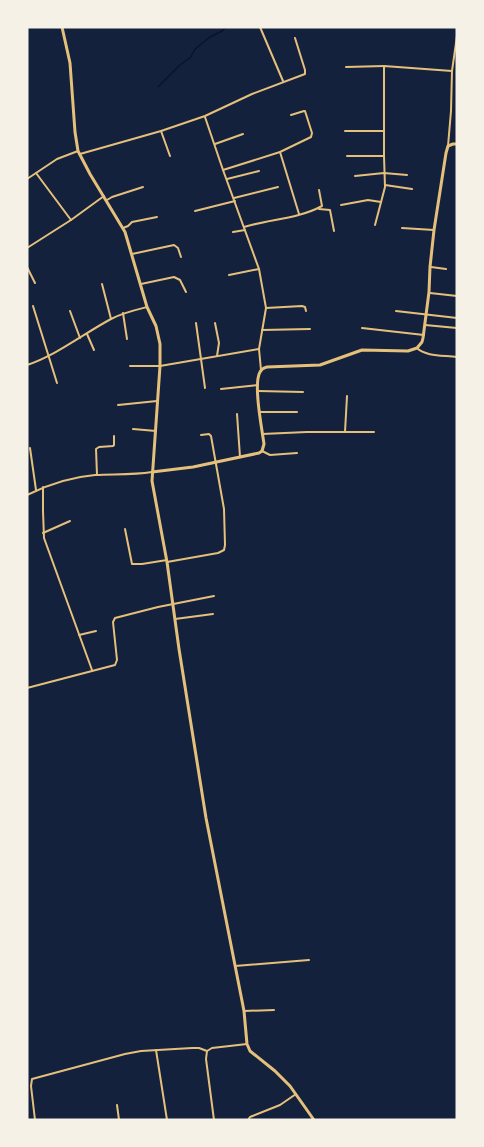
<svg xmlns="http://www.w3.org/2000/svg" width="484" height="1147" font-family="Overpass,sans-serif">
  <style>
    .lines { fill: none; stroke-linecap: round; stroke-linejoin: round }
    .stream { stroke: #0b132b; stroke-width: 1.5 }
    .minor { stroke: #e5c07b; stroke-width: 2 }
    .tertiary { stroke: #e5c07b; stroke-width: 3 }
  </style>
  <rect width="100%" height="100%" fill="#14213d"/>
  <g class="lines">
    <polyline class="stream" points="158,87 181,64 190,58 195,49 210,37 222,31 226,27"/>
    <g class="minor">
      <polyline points="260,27 283,81"/>
      <polyline points="346,67 384,66"/>
      <polyline points="205,117 223,170 259,269 266,308 259,349 261,370"/>
      <polyline points="161,131 170,156"/>
      <polyline points="345,131 384,131"/>
      <polyline points="215,144 243,134"/>
      <polyline points="448,146 451,111 452,71 457,36"/>
      <polyline points="280,152 299,214"/>
      <polyline points="80,154 161,131 205,116 252,94 305,74 305,70 295,38"/>
      <polyline points="347,156 384,156"/>
      <polyline points="223,170 280,152 311,137 312,133 305,111 304,111 291,115"/>
      <polyline points="36,173 71,220"/>
      <polyline points="355,176 384,173 407,175"/>
      <polyline points="27,179 57,159 78,151"/>
      <polyline points="227,179 259,171"/>
      <polyline points="385,185 412,189"/>
      <polyline points="234,198 278,187"/>
      <polyline points="107,200 112,197 143,187"/>
      <polyline points="341,205 368,200 381,202"/>
      <polyline points="319,209 330,210 334,231"/>
      <polyline points="195,211 235,201"/>
      <polyline points="375,225 385,187 384,156 384,66 452,71"/>
      <path d="M244 227C270 219 298 219 322 206L319 190"/>
      <polyline points="123,228 128,226 132,222 157,217"/>
      <polyline points="402,228 434,230"/>
      <polyline points="233,232 245,230"/>
      <polyline points="27,248 71,220 104,196"/>
      <polyline points="132,254 174,245 178,248 181,257"/>
      <polyline points="27,267 35,283"/>
      <polyline points="431,267 446,269"/>
      <polyline points="229,275 259,269"/>
      <polyline points="102,284 111,319"/>
      <polyline points="141,284 174,277 180,280 186,292"/>
      <polyline points="430,293 457,296"/>
      <polyline points="33,306 57,383"/>
      <polyline points="266,308 302,306 305,307 306,311"/>
      <polyline points="70,311 80,338"/>
      <polyline points="396,311 457,318"/>
      <polyline points="123,313 127,339"/>
      <polyline points="196,323 205,388"/>
      <polyline points="215,323 219,343 217,356"/>
      <polyline points="425,325 457,328"/>
      <polyline points="362,328 424,335"/>
      <polyline points="262,330 310,329"/>
      <polyline points="87,334 94,350"/>
      <path d="M417 348C426 357 445 355 457 357"/>
      <path d="M27 365C57 355 83 334 111 319 122 313 135 310 147 307"/>
      <polyline points="130,366 160,366 259,349"/>
      <polyline points="221,389 258,385"/>
      <polyline points="258,391 303,392"/>
      <polyline points="118,405 157,401"/>
      <polyline points="260,412 297,412"/>
      <polyline points="237,414 240,457"/>
      <polyline points="133,429 156,431"/>
      <polyline points="345,432 347,396"/>
      <polyline points="262,434 307,432 374,432"/>
      <polyline points="30,448 36,490"/>
      <polyline points="262,451 270,455 297,453"/>
      <polyline points="97,475 96,449 99,447 113,446 114,445 114,436"/>
      <polyline points="43,487 43,511 44,538 92,670"/>
      <path d="M27 495C49 484 71 477 95 475 115 474 133 475 152 472"/>
      <polyline points="125,529 132,564 142,564 167,560"/>
      <polyline points="43,533 70,521"/>
      <polyline points="167,562 218,553 224,550 225,545 224,509 211,436 209,434 201,435"/>
      <polyline points="175,619 213,614"/>
      <polyline points="79,635 96,631"/>
      <polyline points="27,688 115,665 117,660 113,622 115,618 158,607 214,596"/>
      <polyline points="235,966 309,960"/>
      <polyline points="244,1011 274,1010"/>
      <polyline points="156,1050 167,1120"/>
      <polyline points="117,1105 119,1120"/>
      <polyline points="35,1120 31,1086 32,1079 125,1054 141,1051 192,1048 199,1048 207,1051"/>
      <polyline points="214,1120 206,1059 207,1051 212,1048 247,1044"/>
      <polyline points="248,1120 250,1117 280,1105 296,1094"/>
    </g>
    <g class="tertiary">
      <polyline points="62,27 70,63 75,132 78,151 90,174 125,232 147,307 156,326 160,344 160,366 152,481 167,562 179,649 206,818 244,1011 247,1044 250,1051 275,1071 290,1086 314,1120"/>
      <path d="M152 472 193 467 259 453 262 451 264 444C262 429 253 384 260 372 262 368 264 368 267 367L320 365 362 350 408 351 417 348 422 342 423 338 429 292 430 267 434 230 446 153 448 146 453 144H457"/>
    </g>
  </g>
  <rect width="484" height="1147" fill="none" stroke="#f6f1e7" stroke-width="57"/>
</svg>
